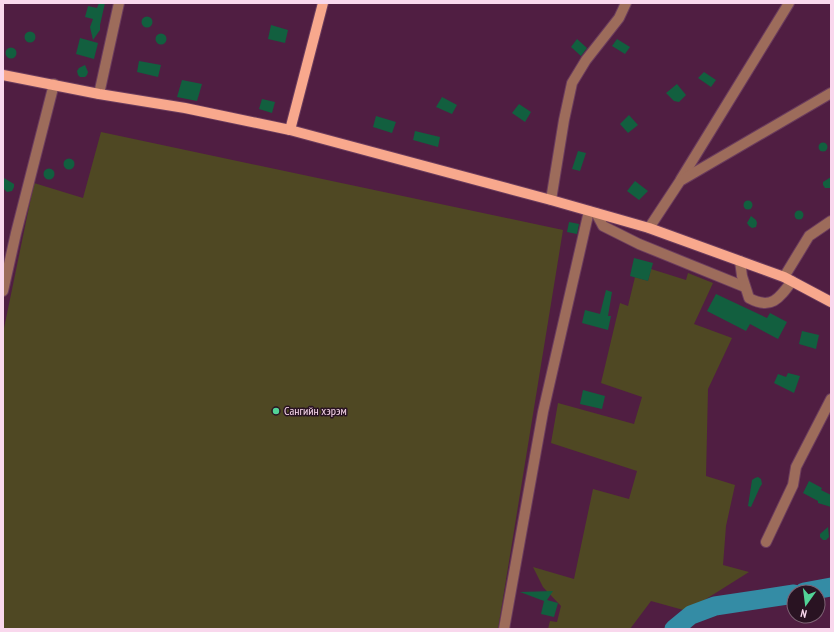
<svg xmlns="http://www.w3.org/2000/svg" width="834" height="632" font-family="'PT Sans Narrow',sans-serif">
  <style>
    .green { fill: #4f4823 }
    .lines { fill: none; stroke-linecap: round; stroke-linejoin: round }
    .river { stroke: #348ca5; stroke-width: 19 }
    .building { fill: #125f3f }
    .minor-casing { stroke: #6b3c5d; stroke-width: 12 }
    .major-casing { stroke: #6b3c5d; stroke-width: 12 }
    .minor { stroke: #9d6c5b; stroke-width: 10 }
    .major { stroke: #f8a88d; stroke-width: 10 }
    .poi-dot { fill: #52d397; stroke: #291322; stroke-width: 1.5 }
    .labels { text-anchor: middle; stroke-width: 3; stroke-linejoin: round; paint-order: stroke }
    .poi-label { font-size: 12px; fill: #f9d8ed; stroke: #291322; text-anchor: start }
  </style>
  <rect width="100%" height="100%" fill="#501e42"/>
  <g class="green">
    <polygon points="101,132 563,230 498,629 3,629 3,333 34,183 83,198"/>
    <polygon points="651,269 686,280 688,273 713,283 694,324 732,338 708,389 706,476 735,485 726,526 723,565 749,572 687,611 651,601 630,629 548,629 550,621 557,622 561,606 543,587 533,567 574,579 593,489 629,499 637,471 551,443 558,403 634,424 642,397 601,383 620,303 628,306 635,277 648,281"/>
  </g>
  <g class="lines">
    <g class="river">
      <polyline points="804,592 831,587"/>
      <polyline points="674,629 691,615 715,606 794,594"/>
    </g>
  </g>
  <g class="building">
    <polygon points="99,3 105,3 100,25 100,30 93,40 90,27 93,19 85,17 88,6 97,8"/>
    <circle cx="147" cy="22" r="5.5"/>
    <polygon points="271,25 288,30 285,43 268,39"/>
    <circle cx="30" cy="37" r="5.5"/>
    <circle cx="161" cy="39" r="5.5"/>
    <polygon points="80,38 98,43 94,59 76,54"/>
    <polygon points="577,39 587,48 581,56 571,47"/>
    <polygon points="617,39 630,47 625,54 612,46"/>
    <circle cx="11" cy="53" r="5.5"/>
    <polygon points="139,61 161,65 158,77 137,72"/>
    <polygon points="85,65 88,72 87,75 85,77 80,77 78,75 77,71 79,68"/>
    <polygon points="704,72 716,80 711,87 698,78"/>
    <polygon points="182,80 202,84 197,101 177,97"/>
    <polygon points="677,84 686,95 679,102 674,101 666,93"/>
    <polygon points="442,97 457,105 452,114 436,107"/>
    <polygon points="262,99 275,102 272,113 259,109"/>
    <polygon points="519,104 531,112 525,122 512,113"/>
    <polygon points="629,115 638,125 628,133 620,124"/>
    <polygon points="376,116 396,122 392,133 373,127"/>
    <polygon points="415,131 440,137 438,147 413,140"/>
    <circle cx="823" cy="147" r="4.5"/>
    <polygon points="578,151 586,153 580,171 572,169"/>
    <circle cx="69" cy="164" r="5.5"/>
    <circle cx="49" cy="174" r="5.5"/>
    <polygon points="831,177 831,188 825,188 823,185 823,182"/>
    <polygon points="4,178 14,184 14,187 12,191 7,192 4,189"/>
    <polygon points="635,181 648,191 639,200 627,191"/>
    <circle cx="748" cy="205" r="4.5"/>
    <circle cx="799" cy="215" r="4.5"/>
    <polygon points="751,216 756,220 757,223 756,227 752,228 749,226 747,223"/>
    <polygon points="569,222 579,224 577,234 567,232"/>
    <polygon points="634,258 653,263 648,281 630,276"/>
    <polygon points="606,290 612,292 608,316 611,316 608,330 582,323 585,310 600,314"/>
    <polygon points="716,294 767,318 770,313 787,322 778,339 750,324 746,331 707,311"/>
    <polygon points="802,331 819,335 816,349 799,344"/>
    <polygon points="788,373 800,376 794,393 774,383 778,374 786,377"/>
    <polygon points="583,390 605,396 602,409 580,404"/>
    <polygon points="758,477 761,479 762,484 760,487 751,507 748,506 752,480 755,478"/>
    <polygon points="809,481 822,488 821,490 831,495 831,507 818,503 818,501 803,493"/>
    <polygon points="828,527 829,537 826,540 823,540 820,537 820,534"/>
    <polygon points="553,591 547,600 558,603 554,617 541,614 544,601 520,592"/>
  </g>
  <g class="lines">
    <defs>
      <g id="minor">
        <polyline points="99,94 119,3"/>
        <polyline points="681,179 789,3"/>
        <polyline points="551,200 564,120 572,83 586,60 619,18 626,3"/>
        <polyline points="596,213 603,226 639,244 745,287"/>
        <polyline points="649,228 680,181 831,93"/>
        <path d="M740 261 742 276 749 298C771 310 779 299 792 281"/>
        <polyline points="784,277 809,236 831,221"/>
        <polyline points="3,291 16,233 54,84"/>
        <polyline points="766,542 793,485 796,467 831,399"/>
        <polyline points="504,629 543,412 589,211"/>
      </g>
      <g id="major">
        <polyline points="3,75 99,94 185,108 290,130 551,200 649,228 784,277 831,302"/>
        <polyline points="290,130 323,3"/>
      </g>
    </defs>
    <use href="#minor" class="minor-casing"/>
    <use href="#major" class="major-casing"/>
    <use href="#minor" class="minor"/>
    <use href="#major" class="major"/>
  </g>
  <circle class="poi-dot" cx="276" cy="411" r="4"/>
  <g class="labels">
    <g class="poi-label">
      <text x="284" y="415">Сангийн хэрэм</text>
    </g>
  </g>
  <rect width="834" height="632" fill="none" stroke="#f9d8ed" stroke-width="8"/>
  <g transform="translate(806 604) rotate(194)"><circle r="19" fill="#291322" stroke="#7c6273"/>
  <path d="M0-3L7 15L0 10L-7 15Z" fill="#52d397"/>
  <text y="-6" font-size="11" font-weight="bold" text-anchor="middle" fill="#f9d8ed">N</text>
  </g>
</svg>
